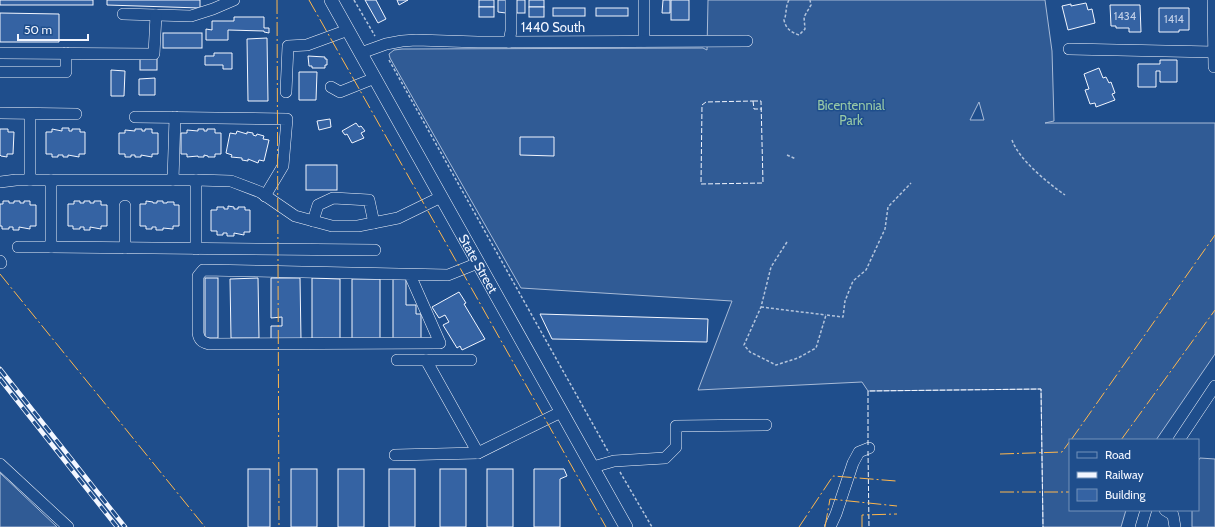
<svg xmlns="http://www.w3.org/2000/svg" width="1215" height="527" font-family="Cabin,sans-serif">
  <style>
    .built { fill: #305b95; stroke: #a8bbd7; fill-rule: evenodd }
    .building { fill: #3563a3; stroke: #f2f6ff }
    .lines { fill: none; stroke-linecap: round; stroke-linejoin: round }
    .minor-casing { stroke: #f2f6ff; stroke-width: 12 }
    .major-casing { stroke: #f2f6ff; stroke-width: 14 }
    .path { stroke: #b3c4dc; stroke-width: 1.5; stroke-dasharray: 3 2; stroke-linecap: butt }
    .minor { stroke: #1f4e8c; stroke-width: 11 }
    .major { stroke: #1f4e8c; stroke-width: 13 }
    .rail-casing { stroke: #f2f6ff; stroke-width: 4.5 }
    .rail { stroke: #1f4e8c; stroke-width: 3; stroke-dasharray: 9; stroke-linecap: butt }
    .fence { stroke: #f2f6ff; stroke-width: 1; stroke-dasharray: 5 2; stroke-linecap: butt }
    .power { stroke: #ffb74d; stroke-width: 1; stroke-dasharray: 14 3 2 3; stroke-linecap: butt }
    .labels { text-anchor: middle; stroke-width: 3; stroke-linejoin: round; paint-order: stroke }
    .number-label { font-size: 11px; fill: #c3d1e8 }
    .street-label { font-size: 13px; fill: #f2f6ff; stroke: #1f4e8c }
    .park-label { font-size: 13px; fill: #97c8a6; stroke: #1f4e8c }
  </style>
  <rect width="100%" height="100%" fill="#1f4e8c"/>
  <g class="built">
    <path d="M708 0H1045L1052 51 1054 121 1045 123H1215V354L1156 440H1070V510H1126L1121 527H1043L1041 389 868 391 862 382 698 390 732 301 521 288 390 58 389 54 394 50 402 49 703 48 707 50ZM979 102 984 120H970Z"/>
    <polygon points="1200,458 1215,459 1215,527 1192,527 1192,510 1198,510 1198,461"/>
    <polygon points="0,473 57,527 0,527"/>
  </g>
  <g class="building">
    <rect x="0" y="0" width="93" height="5"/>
    <polygon points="107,0 200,0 200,8 107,5"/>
    <polygon points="365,0 376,0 386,19 378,23"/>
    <polygon points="397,0 408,0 399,5"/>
    <rect x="479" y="0" width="15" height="7"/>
    <polygon points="498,0 506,0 506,13 498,12"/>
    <rect x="517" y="0" width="8" height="13"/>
    <rect x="529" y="0" width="15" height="7"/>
    <polygon points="663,0 670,0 670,13 662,13"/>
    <rect x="671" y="0" width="18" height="20"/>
    <polygon points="1086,3 1088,10 1092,9 1095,23 1068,30 1062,6 1071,4 1071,6"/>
    <polygon points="1110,5 1140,5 1141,32 1129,32 1129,28 1116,28 1116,26 1111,26"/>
    <rect x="479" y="7" width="15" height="10"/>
    <rect x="529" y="7" width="15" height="10"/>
    <rect x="553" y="8" width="32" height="8"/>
    <rect x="596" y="8" width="32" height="8"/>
    <polygon points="1159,8 1189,8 1189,30 1179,30 1179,32 1159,32"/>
    <polygon points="0,13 59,14 59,42 0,42"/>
    <polygon points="234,17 264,17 264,28 269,28 269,33 264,32 264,31 228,30 228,40 206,40 206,29 212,30 212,21 234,21"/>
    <rect x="163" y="33" width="39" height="15"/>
    <polygon points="267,38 268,101 248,101 247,39"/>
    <polygon points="214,53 232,53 232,69 223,69 223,65 205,65 205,56 214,56"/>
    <rect x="140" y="56" width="17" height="14"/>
    <polygon points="308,56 325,57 325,59 327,59 327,65 325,65 325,68 312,68 312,66 309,66"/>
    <polygon points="1160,60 1177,60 1177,82 1160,82 1160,71 1156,71 1156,87 1138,87 1138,64 1160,64"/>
    <polygon points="1099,68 1103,78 1106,77 1109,83 1111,82 1115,93 1112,94 1115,100 1096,107 1095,103 1090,104 1085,90 1089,89 1084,74"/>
    <polygon points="111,70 125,71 124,96 111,96"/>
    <polygon points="299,72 317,72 316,100 299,100"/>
    <polygon points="155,78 155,95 139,95 139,79"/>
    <polygon points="330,119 331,127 319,130 317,121"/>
    <polygon points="356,123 359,127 361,126 365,131 361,133 364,138 352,143 347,134 345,135 342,131"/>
    <polygon points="62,128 69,128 69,131 72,131 72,129 80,129 80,132 85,132 85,154 79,154 79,157 68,155 68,157 63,157 63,155 58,155 58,157 52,157 52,154 46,154 46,132 52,132 52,129 62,131"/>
    <polygon points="0,129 8,129 8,132 14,132 13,154 7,154 7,157 1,156 0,155"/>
    <polygon points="135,129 142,129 142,131 145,131 145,129 152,129 152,133 158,133 158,154 152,154 152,157 141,155 141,157 135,157 135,155 131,155 131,157 125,157 125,154 119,154 119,133 125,133 125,130 135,131"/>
    <polygon points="198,129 204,129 204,131 207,131 207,129 215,129 215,133 221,133 221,154 215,154 215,157 208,157 208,156 204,155 204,157 198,157 198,156 187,157 187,154 181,154 181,133 187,133 187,130 198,131"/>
    <polygon points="237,131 247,134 247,132 253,133 253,135 256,136 257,134 264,136 263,139 269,140 264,161 259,160 258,163 248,159 248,161 242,160 242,158 231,157 232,155 226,153 230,133 236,134"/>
    <polygon points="520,137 554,137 554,156 520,155"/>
    <rect x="306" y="165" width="31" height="25"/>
    <polygon points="3,201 9,201 9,203 14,203 14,201 20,201 20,203 24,203 24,201 30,201 30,205 36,205 36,226 30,226 30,229 19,227 19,230 13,230 13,227 9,227 9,229 2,229 2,226 0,226 0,204 3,204"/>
    <polygon points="74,201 80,201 80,203 84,203 84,201 90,201 90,203 94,203 94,201 101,201 101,205 107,205 107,226 101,226 101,229 90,227 90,230 84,230 84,227 80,227 80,229 73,229 73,226 68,226 68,204 74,204"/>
    <polygon points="146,201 153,202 153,203 157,203 157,201 163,201 163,203 167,203 167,202 174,202 174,205 179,205 179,226 173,226 173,229 163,228 163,230 156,230 156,227 152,227 152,229 146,229 146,226 140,226 140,204 146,204"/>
    <polygon points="228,206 234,207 234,209 238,209 238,207 245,207 245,210 250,210 250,232 244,232 244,235 234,233 234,236 227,236 227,233 223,233 223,235 217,235 217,231 211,231 211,210 217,210 217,207 224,207 224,209 228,209"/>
    <rect x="205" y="278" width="13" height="60"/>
    <polygon points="258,278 259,338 231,338 230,279"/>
    <polygon points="271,278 300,278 301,340 271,340 271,326 282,326 282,317 271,318"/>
    <polygon points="312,278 340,279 340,339 312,339"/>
    <rect x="352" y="279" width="28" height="60"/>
    <polygon points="393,279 406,279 406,305 416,305 416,314 421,314 421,339 393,339"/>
    <polygon points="459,292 466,303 464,304 485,339 462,350 460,346 457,348 443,325 449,322 445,315 439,318 432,307"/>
    <polygon points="540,314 708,319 707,342 552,339"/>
    <rect x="248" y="469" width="22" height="58"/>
    <rect x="291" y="469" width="26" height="58"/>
    <rect x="338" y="469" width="26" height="58"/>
    <rect x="389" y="469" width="26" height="58"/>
    <rect x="440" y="469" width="26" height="58"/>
    <rect x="487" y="469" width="26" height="58"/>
    <polygon points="534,469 564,469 567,476 560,479 560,527 534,527"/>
  </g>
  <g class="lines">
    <defs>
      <g id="minor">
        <polyline points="644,0 644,41"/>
        <polyline points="1213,0 1214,67"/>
        <polyline points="123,14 191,16 213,9 234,0"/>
        <polyline points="509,42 511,31 511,0"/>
        <polyline points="1069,49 1214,52"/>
        <polyline points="0,53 154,54 156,15"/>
        <polyline points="361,53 386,44 402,41 416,40 478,42 747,41"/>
        <polyline points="0,72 66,72 66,53"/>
        <polyline points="331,87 340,92 375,78"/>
        <polyline points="286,92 288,46 307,45 348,30"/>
        <polyline points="0,113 76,114"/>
        <polyline points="30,114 30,180"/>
        <polyline points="135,117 287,119 283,166 265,196"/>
        <polyline points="51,180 51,247 375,250"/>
        <polyline points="173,180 175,117"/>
        <polyline points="196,180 196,249"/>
        <polyline points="0,182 16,180 196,180 231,181 260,192 295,216 332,226 358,226 398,218 441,197"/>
        <polyline points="125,206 125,248"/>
        <polyline points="313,221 318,205 333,198 369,200 374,223"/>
        <polyline points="18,247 51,247"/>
        <polyline points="0,261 1,263"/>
        <path d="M410 275 440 343 209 344C202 342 199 340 198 333V276L203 270 448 275 478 263"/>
        <polyline points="397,360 471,360"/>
        <polyline points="1179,440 1215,386"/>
        <polyline points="478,453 561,412"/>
        <polyline points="395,455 478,453 426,360"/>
        <polyline points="0,464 68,527"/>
        <polyline points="593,467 614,461 665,458 676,447 676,426 766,425"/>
        <polyline points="1165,510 1173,515 1175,527"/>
        <polyline points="830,527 836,514 853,463 859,452 869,448"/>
        <polyline points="1141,527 1146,510"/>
      </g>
      <g id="major">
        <path id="s1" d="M331 0 626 527"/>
      </g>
    </defs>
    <use href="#minor" class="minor-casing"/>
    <use href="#major" class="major-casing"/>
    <g class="path">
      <polyline points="354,0 375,36"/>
      <path d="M789 0C785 7 787 14 784 20 786 29 791 32 799 35L805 29 804 17 811 5 810 0"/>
      <polyline points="389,60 609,453"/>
      <path d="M1012 140C1019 160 1048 183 1065 195"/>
      <polyline points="787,155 796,159"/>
      <polyline points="787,242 771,267 761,307 744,345 750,352 776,365 798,358 816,348 826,315 843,317 845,301 853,281 866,270 885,229 888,207 911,183"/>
      <polyline points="761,307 826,315"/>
      <polyline points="620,472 652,527"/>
    </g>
    <use href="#minor" class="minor"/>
    <use href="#major" class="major"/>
    <defs>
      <g id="rail">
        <polyline points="0,369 125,527"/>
        <polyline points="0,379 117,527"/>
      </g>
    </defs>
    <use href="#rail" class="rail-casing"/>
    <use href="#rail" class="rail"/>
    <g class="fence">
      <polygon points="753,101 761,101 763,183 701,184 702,105 706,102"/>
      <polyline points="753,101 754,109 762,109"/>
      <polyline points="868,445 868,391 1041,389 1043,527"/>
      <polyline points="868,451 869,527"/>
    </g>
    <g class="power">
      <polyline points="277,0 279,527"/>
      <polyline points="309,0 606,527"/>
      <polyline points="0,274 205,527"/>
      <polyline points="1071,440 1215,235"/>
      <polyline points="1121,440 1215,310"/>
      <polyline points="1000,454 1062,452 1070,441"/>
      <polyline points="1000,492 1070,492"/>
      <polyline points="799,527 833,476 896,481"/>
      <polyline points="825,527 830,499 897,506"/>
      <polyline points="862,527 862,515 897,514"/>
    </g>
  </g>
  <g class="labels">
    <g class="number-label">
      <text x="1125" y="20">1434</text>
      <text x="1174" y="23">1414</text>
    </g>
    <g class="street-label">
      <text x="553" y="32">1440 South</text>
      <text dy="5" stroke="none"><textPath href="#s1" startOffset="302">State Street</textPath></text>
    </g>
    <g class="park-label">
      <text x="851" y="110">Bicentennial<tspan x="851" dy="15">Park</tspan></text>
    </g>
  </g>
  <rect x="1069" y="439" width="130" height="72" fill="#1f4e8c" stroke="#7391ba"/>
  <rect x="1077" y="452" width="20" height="6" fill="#1f4e8c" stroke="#7391ba"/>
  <text x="1105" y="459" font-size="12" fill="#f2f6ff">Road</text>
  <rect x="1077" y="472" width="20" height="6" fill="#f2f6ff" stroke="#7391ba"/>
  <text x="1105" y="479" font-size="12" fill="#f2f6ff">Railway</text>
  <rect x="1077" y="489" width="20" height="12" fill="#3563a3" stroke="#7391ba"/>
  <text x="1105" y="499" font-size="12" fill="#f2f6ff">Building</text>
  <path d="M18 34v6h70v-6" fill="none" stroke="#f2f6ff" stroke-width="2"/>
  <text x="24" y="34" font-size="12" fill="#f2f6ff" stroke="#1f4e8c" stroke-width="3" paint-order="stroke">50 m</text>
</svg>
